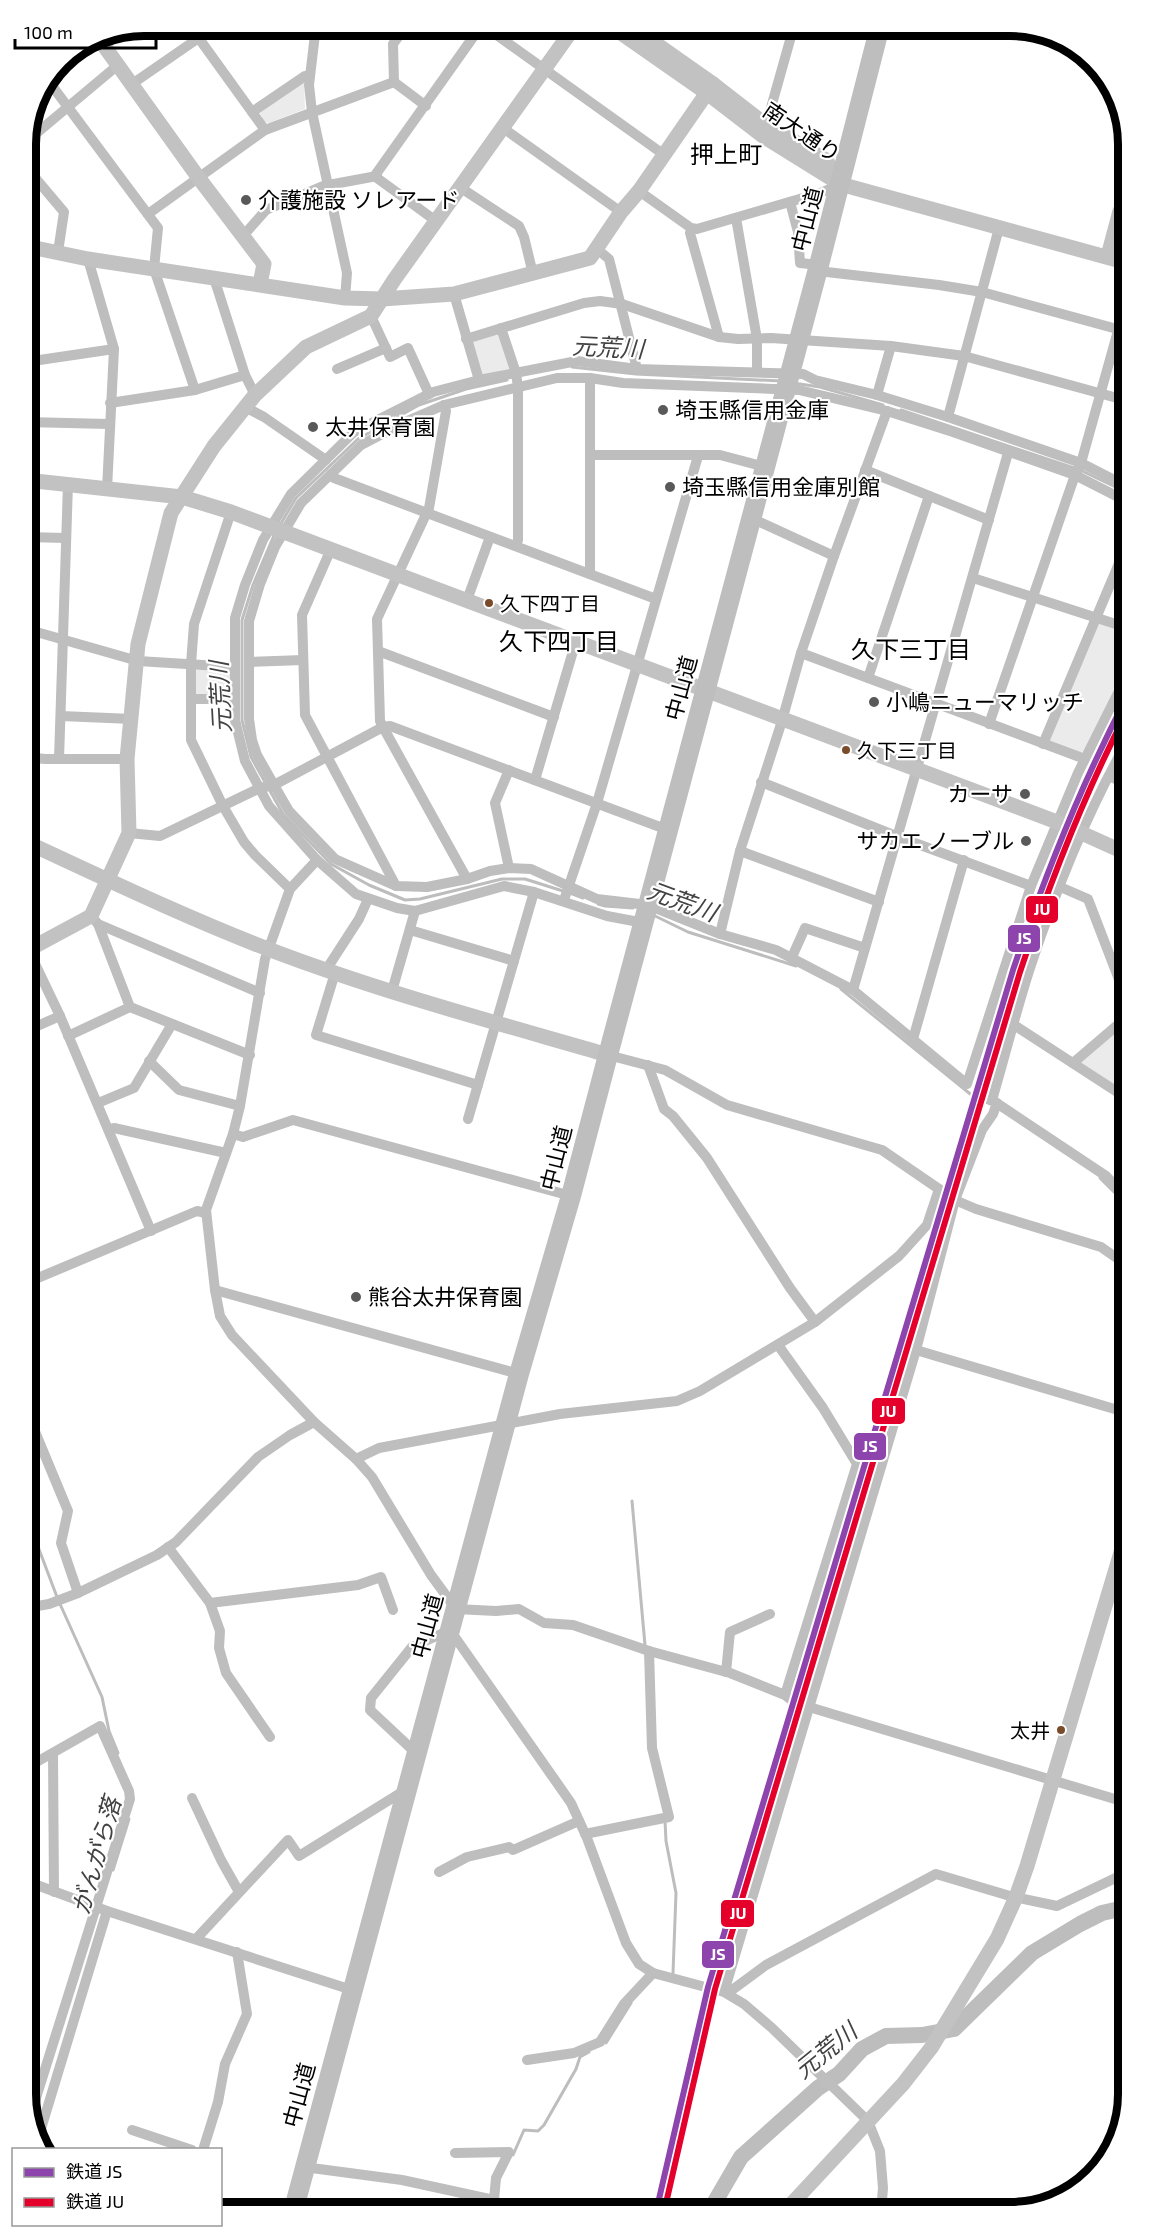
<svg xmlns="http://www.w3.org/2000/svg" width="1154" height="2238" font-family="'Exo 2','Noto Sans JP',sans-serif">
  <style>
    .green { fill: #ebebeb }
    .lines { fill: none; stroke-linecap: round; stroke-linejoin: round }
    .stream { stroke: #bdbdbd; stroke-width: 3 }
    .river { stroke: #bdbdbd; stroke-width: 16 }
    .street { stroke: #bebebe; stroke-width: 10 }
    .secondary { stroke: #c2c2c2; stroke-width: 15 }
    .highway { stroke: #bebebe; stroke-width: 20 }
    .rail-1-casing { stroke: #fff; stroke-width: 10 }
    .rail-2-casing { stroke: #fff; stroke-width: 10 }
    .rail-1 { stroke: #8e44ad; stroke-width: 6 }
    .rail-2 { stroke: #e4002b; stroke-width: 6 }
    .poi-dot { fill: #595959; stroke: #fff; stroke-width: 2 }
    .bus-dot { fill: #7a4b2a; stroke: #fff; stroke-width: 2 }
    .labels { text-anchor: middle; stroke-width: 4.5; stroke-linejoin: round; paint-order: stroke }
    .bus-label { font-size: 20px; fill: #000; stroke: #fff; text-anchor: start }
    .street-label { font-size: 22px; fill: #000; stroke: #fff }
    .poi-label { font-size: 22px; fill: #000; stroke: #fff; text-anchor: start }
    .neighbourhood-label { font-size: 24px; fill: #000; stroke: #fff }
    .water-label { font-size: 24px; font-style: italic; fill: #424242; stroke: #fff }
    .rim { fill: none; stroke: #000; stroke-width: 8 }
    .line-badge { stroke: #fff; stroke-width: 2 }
    .badge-label { font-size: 16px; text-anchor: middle; font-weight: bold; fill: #fff }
  </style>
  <rect width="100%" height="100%" fill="#fff"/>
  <g class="green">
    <polygon points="302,81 304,83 305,109 269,123 265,122 260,113"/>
    <polygon points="499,332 511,370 485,376 482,374 472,341"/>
    <polygon points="1099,622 1128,631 1128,664 1084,751 1079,753 1048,741"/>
    <polygon points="196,670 230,670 230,698 195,698"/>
    <polygon points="1128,1022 1128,1094 1080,1062"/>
  </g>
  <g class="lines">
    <g class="stream">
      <polyline points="572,367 636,374 781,381"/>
      <polyline points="793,383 820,387 883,405"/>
      <polyline points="901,410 1080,470 1128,493"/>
      <polyline points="280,525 296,498 358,439 419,405 466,389 507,380"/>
      <polyline points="275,533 253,585 242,620 242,720 251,757 283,814 331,864 369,885 405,900 420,899 502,879 525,879 563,891"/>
      <polyline points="570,893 583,898"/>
      <polyline points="598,904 605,906 633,908"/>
      <polyline points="653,915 688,932 796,966"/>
      <polyline points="841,989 974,1097 990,1104"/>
      <polyline points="1100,1178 1128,1206"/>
      <polyline points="632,1501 645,1645"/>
      <polyline points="26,1538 37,1544 57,1597"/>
      <polyline points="60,1604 102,1697 109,1731 118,1753"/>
      <polyline points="665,1821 666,1841 676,1893 673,1973"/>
      <polyline points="113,1870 129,1819"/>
      <polyline points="606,2043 631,2003"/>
      <polyline points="32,2127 35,2117"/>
      <polyline points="513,2155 524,2130 538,2131 544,2125 576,2069 580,2057 589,2052"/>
    </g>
    <polyline class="river" points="709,2212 741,2157 818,2088 839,2074 862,2049 886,2036 922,2035 954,2029 1032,1953 1080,1924 1102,1913 1128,1907"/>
    <g class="street">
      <polyline points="190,26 265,130"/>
      <polyline points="316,26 309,85 312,112 347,273 345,298"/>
      <polyline points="484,26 663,154"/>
      <polyline points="774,26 791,37"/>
      <polyline points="47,79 158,228 154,269 195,390"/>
      <polyline points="394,82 393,44 406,26"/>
      <polyline points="132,84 216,26"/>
      <polyline points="252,112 305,76 310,76"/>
      <polyline points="503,128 621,212"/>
      <polyline points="765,129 794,26"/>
      <polyline points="26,142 118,65"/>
      <polyline points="26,167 64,212 58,252"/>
      <polyline points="461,188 519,226 524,237 533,274"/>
      <polyline points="639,191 691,228 697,229 820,193 839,185"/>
      <polyline points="790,202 798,232 800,263 819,265"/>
      <polyline points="148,214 265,130 394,82 426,106"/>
      <polyline points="736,218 757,339 757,372"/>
      <polyline points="436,221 377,178 376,174 481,26"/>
      <polyline points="692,229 690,233 719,337"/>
      <polyline points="243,236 266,210 323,186 377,176"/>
      <polyline points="597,249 609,259 637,369 803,374 815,380 877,395 948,417 1081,463 1128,487"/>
      <polyline points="88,259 114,349 107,489"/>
      <polyline points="818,271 939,285 982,292 1128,332"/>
      <polyline points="214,278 245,375 255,395"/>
      <polyline points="454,294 479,380"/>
      <polyline points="371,316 390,357 408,348 429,394"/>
      <polyline points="501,328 516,373 518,387 518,540 516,546"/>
      <polyline points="466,339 584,303 600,301 622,304 719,337 738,339 771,338 891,346 964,356 1128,401"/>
      <polyline points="26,362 114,349"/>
      <polyline points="337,369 386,348"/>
      <polyline points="637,369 577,361 479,380 433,392 354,432 291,494 263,540 245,585 235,618 235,720 245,761 269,806 317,860 290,889 265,959 240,1106 233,1134 206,1210 215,1290 220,1316 232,1335 314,1422 356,1459 372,1477 431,1575 456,1609 496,1611 519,1609 544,1623 573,1625 649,1651 730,1673 785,1695 807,1712"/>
      <polyline points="877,395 891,346"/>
      <polyline points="110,403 195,390 245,375"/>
      <polyline points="444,405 446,411 429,508 377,619 380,721 383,727 390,726 668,830"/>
      <polyline points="245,407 264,417 326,460"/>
      <polyline points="948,417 999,228"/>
      <polyline points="26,422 109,424"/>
      <polyline points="590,455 720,455 765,467"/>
      <polyline points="865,470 989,520"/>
      <polyline points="331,474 334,478 656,599"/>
      <polyline points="231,512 194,624 191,664 191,740 223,806 244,842 255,855 290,889"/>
      <polyline points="751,518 834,556"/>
      <polyline points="26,537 66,538"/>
      <polyline points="331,549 302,615 305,715 396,886"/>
      <polyline points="590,574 590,378"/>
      <polyline points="973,578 1128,628"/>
      <polyline points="467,600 490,537"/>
      <polyline points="26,629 138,661 235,667"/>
      <polyline points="378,651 554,717"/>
      <polyline points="801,653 1085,759"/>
      <polyline points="249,662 303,660"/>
      <polyline points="868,678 929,496"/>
      <polyline points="191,699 235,699"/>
      <polyline points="61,716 132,719"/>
      <polyline points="989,724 1075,475 1081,463 1128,295"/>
      <polyline points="1043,744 1128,542"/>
      <polyline points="26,757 45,759 127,759"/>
      <polyline points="59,759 68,484"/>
      <polyline points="509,770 495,803 509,868"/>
      <polyline points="1109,776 1128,785"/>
      <polyline points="535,780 576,641"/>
      <polyline points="761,782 896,836 1031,886"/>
      <polyline points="129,833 160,836 260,788 274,785 383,727 467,879 490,871 509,868 531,869 597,899 648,905 720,934 776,950 853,990 967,1084 1031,886 1078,773 1128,673"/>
      <polyline points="740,851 879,902"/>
      <polyline points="317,860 356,894 397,908 415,911 504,886 534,892 607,916 644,923"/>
      <polyline points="467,879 427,887 396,886 335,859 289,811 282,799 257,755 252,740 249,719 249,621 260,584 275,547 301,503 361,445 405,422 444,405 557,378 590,378 623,383 799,390 887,411 953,432 1075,475 1128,502"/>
      <polyline points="1058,886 1088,899 1128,1003"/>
      <polyline points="564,900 597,803 698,456"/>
      <polyline points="91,916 98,924 130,1007 250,1055"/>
      <polyline points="98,924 260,993"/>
      <polyline points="410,930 514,961"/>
      <polyline points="720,934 740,851 781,724 801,653 834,556 887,411"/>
      <polyline points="26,945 60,1016 151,1231"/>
      <polyline points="792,957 805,928 865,948"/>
      <polyline points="326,970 359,919 368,899"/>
      <polyline points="335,973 316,1035 478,1085"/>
      <polyline points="853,990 1008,453"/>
      <polyline points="392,991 415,911"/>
      <polyline points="1014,1025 1128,1099"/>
      <polyline points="26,1031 60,1016"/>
      <polyline points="68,1036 130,1007"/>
      <polyline points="913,1039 964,860"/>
      <polyline points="608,1055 665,1070 727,1105 882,1150 955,1200 976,1209 1101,1247 1128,1266"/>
      <polyline points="149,1061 179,1090 240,1106"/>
      <polyline points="1073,1063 1128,1016"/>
      <polyline points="648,1065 664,1109 673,1116 707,1158 790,1288 815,1322"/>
      <polyline points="98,1103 134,1088 172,1024"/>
      <polyline points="468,1119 534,892"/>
      <polyline points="109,1130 114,1128 226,1153"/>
      <polyline points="233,1134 243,1137 293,1120 571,1196"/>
      <path d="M1128 1199 1106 1176 992 1100C1005 1056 1016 1011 1030 968 1056 889 1087 812 1128 740"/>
      <polyline points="26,1283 197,1211 206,1213"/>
      <polyline points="215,1290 519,1374"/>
      <polyline points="778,1345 823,1408 857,1464 785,1695"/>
      <polyline points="916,1350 1128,1413"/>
      <polyline points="26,1410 68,1511 61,1543 78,1593"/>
      <polyline points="356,1459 379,1448 560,1414 677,1401 700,1391 815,1322 899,1256 927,1225 939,1189"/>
      <polyline points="168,1547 210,1603 220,1631 219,1648 226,1673 270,1737"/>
      <polyline points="210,1603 358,1585 381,1577 393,1610"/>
      <polyline points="26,1608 49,1604 78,1593 157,1555 176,1542 258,1457 290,1435 314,1422"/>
      <polyline points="726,1672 730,1632 770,1614"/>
      <polyline points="809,1707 1128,1803"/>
      <polyline points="53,1754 54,1892"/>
      <polyline points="417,1754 370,1710 371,1698 412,1647 450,1630 571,1803 587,1838 626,1943 639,1964 653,1973 724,1992 744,2004 772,2028 868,2121 880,2151 883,2188 881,2212"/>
      <polyline points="26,1768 100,1726 129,1791 130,1799 30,2117"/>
      <polyline points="192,1798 221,1860 239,1892"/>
      <polyline points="585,1834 669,1817 652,1748 649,1651"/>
      <polyline points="439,1872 467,1857 509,1847 513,1850 579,1821"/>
      <polyline points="26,1881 107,1911 352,1990"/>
      <polyline points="196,1939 288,1840 299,1856 407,1789"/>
      <polyline points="724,1992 916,1350 955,1200 982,1130 993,1114 997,1103"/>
      <polyline points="728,1993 766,1965 936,1874 1010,1896 1057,1906 1128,1872"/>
      <polyline points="527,2060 574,2053 600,2042 624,2004 653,1973"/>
      <polyline points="132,2130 192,2150"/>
      <polyline points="37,2142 107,1911"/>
      <polyline points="203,2150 218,2102 225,2064 247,2014 237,1952"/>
      <polyline points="455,2153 509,2152 496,2178 494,2200"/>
      <polyline points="304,2167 402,2180 494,2200 490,2212"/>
    </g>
    <g class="secondary">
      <polyline points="611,26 707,93 763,136 840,184 1128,263"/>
      <polyline points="639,32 713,84 766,125 826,160 840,184"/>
      <polyline points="97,36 198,177 264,264 260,284"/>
      <polyline points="26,246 88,259 345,298 382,299 454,294 590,258 621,212 639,191 713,84"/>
      <polyline points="1108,256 1120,211"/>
      <polyline points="26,480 182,497 231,512 1057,822 1128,854"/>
      <path d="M26 842C106 879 185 917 268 949 378 991 494 1022 608 1055"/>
      <polyline points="26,951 91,916 129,833 127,759 138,644 171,513 214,446 255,395 306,347 371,316 394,280 575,26"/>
      <polyline points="784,2212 903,2084 931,2048 997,1939 1016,1897 1027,1866 1128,1529"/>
    </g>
    <polyline class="highway" points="293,2212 519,1374 571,1196 608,1055 819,265 880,26"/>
    <defs>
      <path id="rail-1" d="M656 2212 708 1987 1013 970C1045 875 1081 784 1128 695"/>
      <path id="rail-2" d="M664 2212 715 1989 1020 972C1050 882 1084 794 1128 710"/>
    </defs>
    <use href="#rail-1" class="rail-1-casing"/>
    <use href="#rail-2" class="rail-2-casing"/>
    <use href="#rail-1" class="rail-1"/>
    <use href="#rail-2" class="rail-2"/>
  </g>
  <g class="poi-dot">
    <circle cx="246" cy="200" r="6"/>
    <circle cx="663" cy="410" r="6"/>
    <circle cx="313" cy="427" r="6"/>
    <circle cx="670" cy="487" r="6"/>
    <circle cx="874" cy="702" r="6"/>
    <circle cx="1025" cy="794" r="6"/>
    <circle cx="1026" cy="841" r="6"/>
    <circle cx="356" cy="1297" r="6"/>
  </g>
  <g class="bus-dot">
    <circle cx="489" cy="603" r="5"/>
    <circle cx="846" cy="750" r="5"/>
    <circle cx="1061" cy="1730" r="5"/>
  </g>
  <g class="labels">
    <g class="bus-label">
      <text x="500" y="611">久下四丁目</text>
      <text x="857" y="758">久下三丁目</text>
      <text x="1050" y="1738" text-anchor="end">太井</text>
    </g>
    <g class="street-label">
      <text transform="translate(802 132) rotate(34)" y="8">南大通り</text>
      <text transform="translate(807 219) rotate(-76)" y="8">中山道</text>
      <text transform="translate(681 688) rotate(-75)" y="8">中山道</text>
      <text transform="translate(556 1158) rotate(-76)" y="8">中山道</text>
      <text transform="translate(427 1626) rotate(-75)" y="8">中山道</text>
      <text transform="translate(299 2095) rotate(-75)" y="8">中山道</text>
    </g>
    <g class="poi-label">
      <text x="258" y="208">介護施設 ソレアード</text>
      <text x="675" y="418">埼玉縣信用金庫</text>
      <text x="325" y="435">太井保育園</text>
      <text x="682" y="495">埼玉縣信用金庫別館</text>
      <text x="886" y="710">小嶋ニューマリッチ</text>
      <text x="1013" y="802" text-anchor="end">カーサ</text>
      <text x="1014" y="849" text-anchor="end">サカエ ノーブル</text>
      <text x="368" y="1305">熊谷太井保育園</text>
    </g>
    <g class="neighbourhood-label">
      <text x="726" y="163">押上町</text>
      <text x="559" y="650">久下四丁目</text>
      <text x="911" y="658">久下三丁目</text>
    </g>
    <g class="water-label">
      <text transform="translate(608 348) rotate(3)" y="8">元荒川</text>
      <text transform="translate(221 697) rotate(-93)" y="8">元荒川</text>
      <text transform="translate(682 902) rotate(20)" y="8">元荒川</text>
      <text transform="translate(97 1856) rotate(-74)" y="8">がんがら落</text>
      <text transform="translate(826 2051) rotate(-39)" y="8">元荒川</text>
    </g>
  </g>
  <path d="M0 0H1154V2238H0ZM144 36H1010A108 108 0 0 1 1118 144V2094A108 108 0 0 1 1010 2202H144A108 108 0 0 1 36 2094V144A108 108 0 0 1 144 36Z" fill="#fff" fill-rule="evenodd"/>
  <path class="rim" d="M144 36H1010A108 108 0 0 1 1118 144V2094A108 108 0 0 1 1010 2202H144A108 108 0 0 1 36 2094V144A108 108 0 0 1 144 36Z"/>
  <g class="line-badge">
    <rect x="1025" y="895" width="34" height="29" rx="6" fill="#e4002b"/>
    <rect x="1007" y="924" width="34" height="29" rx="6" fill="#8e44ad"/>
    <rect x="871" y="1397" width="35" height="28" rx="6" fill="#e4002b"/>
    <rect x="853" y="1432" width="34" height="29" rx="6" fill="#8e44ad"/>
    <rect x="720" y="1899" width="35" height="29" rx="6" fill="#e4002b"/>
    <rect x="701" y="1940" width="34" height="29" rx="6" fill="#8e44ad"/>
  </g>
  <g class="badge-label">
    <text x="1042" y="915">JU</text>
    <text x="1024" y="944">JS</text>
    <text x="888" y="1417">JU</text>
    <text x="870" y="1452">JS</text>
    <text x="738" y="1919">JU</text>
    <text x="718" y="1960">JS</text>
  </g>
  <rect x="12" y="2148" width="210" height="78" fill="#ffffff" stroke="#999999" stroke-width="1.5"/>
  <rect x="24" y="2168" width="30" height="9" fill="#8e44ad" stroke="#999999" stroke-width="1.5"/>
  <text x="66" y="2178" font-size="18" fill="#000000">鉄道 JS</text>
  <rect x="24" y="2198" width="30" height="9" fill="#e4002b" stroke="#999999" stroke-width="1.5"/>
  <text x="66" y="2208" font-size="18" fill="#000000">鉄道 JU</text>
  <path d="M15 39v9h141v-9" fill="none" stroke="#000000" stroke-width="3"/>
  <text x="24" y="39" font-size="18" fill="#000000" stroke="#ffffff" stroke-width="4.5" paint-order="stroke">100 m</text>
</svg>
